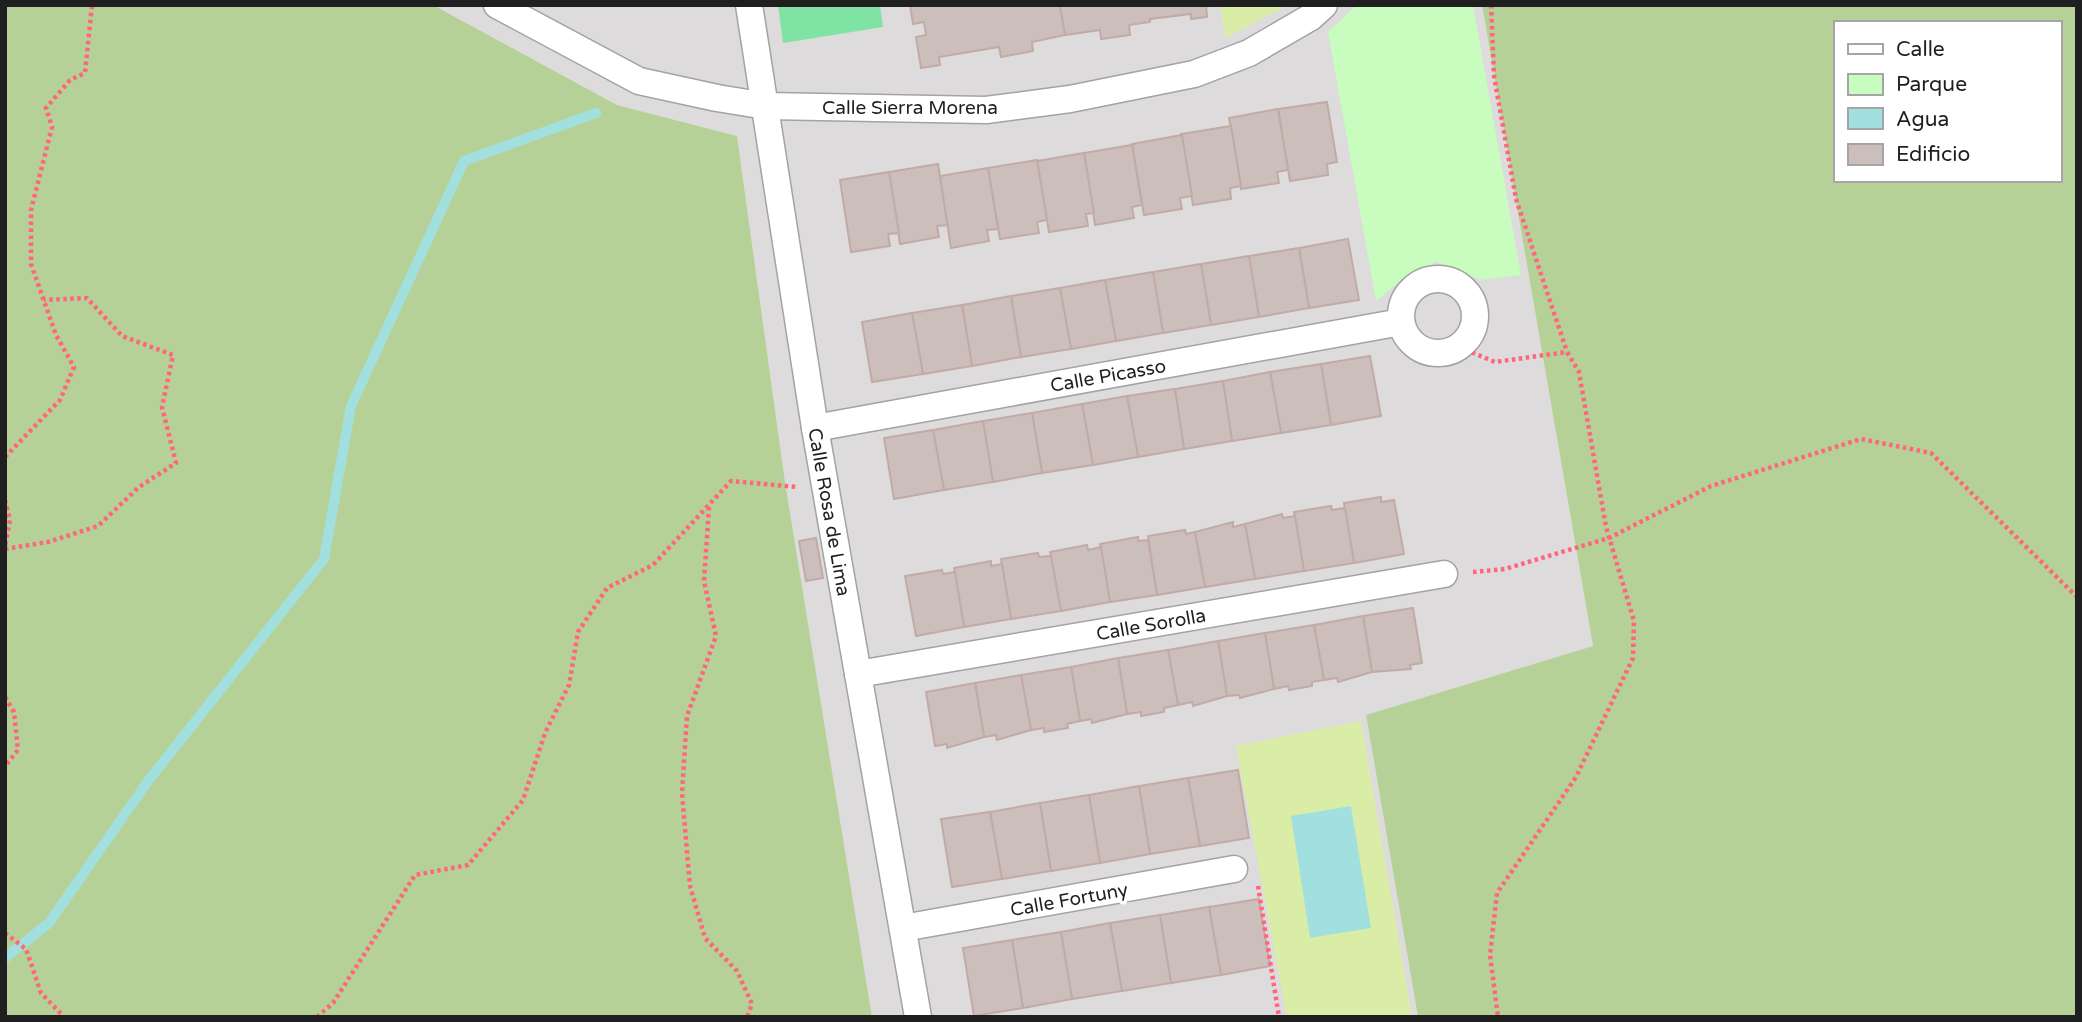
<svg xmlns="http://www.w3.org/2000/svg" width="2082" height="1022" font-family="'Varela Round',sans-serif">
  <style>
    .residential { fill: #dddbdc }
    .grass { fill: #daeda7 }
    .forest { fill: #b6d197; fill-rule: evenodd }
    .park { fill: #c9fcbf }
    .pitch { fill: #7ee3a3 }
    .water { fill: #a2e0df }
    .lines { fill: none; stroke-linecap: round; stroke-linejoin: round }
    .stream { stroke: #a2e0df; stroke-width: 10 }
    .building { fill: #ccbeba; stroke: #c2aba6; stroke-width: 2 }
    .minor-casing { stroke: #a3a3a3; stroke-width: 29 }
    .path { stroke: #ff667c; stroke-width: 4.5; stroke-dasharray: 3.5 3.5; stroke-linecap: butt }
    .minor { stroke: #fff; stroke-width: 26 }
    .labels { text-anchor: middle; stroke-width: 7; stroke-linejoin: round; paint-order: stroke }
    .street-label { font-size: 19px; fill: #1f1f1f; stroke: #fff }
  </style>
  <rect width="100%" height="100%" fill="#f0e9e4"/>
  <polygon class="residential" points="433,5 1482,5 1593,646 1366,715 1418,1017 872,1017 785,482 737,136 617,105"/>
  <g class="grass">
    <polygon points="1220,5 1287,5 1225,38"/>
    <polygon points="1361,721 1412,1017 1287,1017 1236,746"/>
  </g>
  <g class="forest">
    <polygon points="5,5 433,5 617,105 737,136 785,482 872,1017 5,1017"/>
    <path d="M1482 5H2077V1017H1418L1366 715 1593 646ZM1835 23H2059V180H1835Z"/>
  </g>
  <polygon class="park" points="1357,5 1473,5 1521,275 1481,280 1436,262 1404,278 1376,301 1328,32"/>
  <polygon class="pitch" points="778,5 880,5 883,27 783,43"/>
  <polygon class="water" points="1351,806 1371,928 1310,938 1291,816"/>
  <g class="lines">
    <polyline class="stream" points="5,958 49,923 148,781 324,559 351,406 464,161 596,113"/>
  </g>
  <g class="building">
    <polygon points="910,5 1060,5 1065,35 1032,42 1033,51 1001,57 999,47 939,57 940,65 921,68 916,37 926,35 924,22 913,24"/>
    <polygon points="1060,5 1206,5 1207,17 1191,19 1191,14 1150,19 1150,22 1129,25 1130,35 1101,39 1100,30 1065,35"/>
    <polygon points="1327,102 1337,162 1327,164 1328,175 1290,181 1278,109"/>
    <polygon points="1278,109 1288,170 1277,172 1279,183 1241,189 1229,118"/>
    <polygon points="1231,126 1241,186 1230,188 1231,199 1193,205 1181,134"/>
    <polygon points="1182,135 1192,196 1180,198 1182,209 1144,215 1132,144"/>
    <polygon points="1132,145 1142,205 1132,207 1134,218 1095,225 1084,153"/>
    <polygon points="1084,153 1094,213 1086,214 1088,226 1049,232 1037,161"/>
    <polygon points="1037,160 1047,220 1037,222 1039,233 1000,239 988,168"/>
    <polygon points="938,164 948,225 937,226 939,237 900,244 889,172"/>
    <polygon points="988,168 998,229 987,230 989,241 951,248 940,176"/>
    <polygon points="889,172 899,233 888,234 890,246 851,252 840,180"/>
    <polygon points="1348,239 1359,300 1309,308 1299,248"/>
    <polygon points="1299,248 1309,308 1259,317 1249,256"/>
    <polygon points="1249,256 1259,317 1211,325 1201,264"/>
    <polygon points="1201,264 1211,325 1163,333 1153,272"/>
    <polygon points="1153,272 1163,333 1116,341 1105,280"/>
    <polygon points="1105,280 1116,341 1071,349 1060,288"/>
    <polygon points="1060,288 1071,349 1021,357 1011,296"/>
    <polygon points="1011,296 1021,357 972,366 962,305"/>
    <polygon points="962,305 972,366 923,374 912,313"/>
    <polygon points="912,313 923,374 872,382 862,322"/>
    <polygon points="1370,356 1381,416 1331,425 1321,364"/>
    <polygon points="1321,364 1331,425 1281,433 1270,372"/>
    <polygon points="1270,372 1281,433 1232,441 1223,381"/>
    <polygon points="1223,381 1232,441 1184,449 1175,389"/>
    <polygon points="1175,389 1184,449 1138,457 1127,396"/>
    <polygon points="1127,396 1138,457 1093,465 1082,404"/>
    <polygon points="1082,404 1093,465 1042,473 1032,413"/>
    <polygon points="1032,413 1042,473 993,482 983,421"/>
    <polygon points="983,421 993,482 944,490 933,430"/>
    <polygon points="933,430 944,490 894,499 884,438"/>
    <polygon points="1381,497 1381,502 1394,500 1404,554 1354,563 1344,503"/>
    <polygon points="1331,506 1332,510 1345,508 1354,563 1304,571 1294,512"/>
    <polygon points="1282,514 1283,518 1295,516 1304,571 1255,579 1245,524"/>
    <polygon points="1233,522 1233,527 1245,524 1255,579 1205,587 1195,532"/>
    <polygon points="1185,530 1186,534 1195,532 1205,587 1157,595 1148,536"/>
    <polygon points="1138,537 1138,541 1148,540 1157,595 1110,602 1100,544"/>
    <polygon points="816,538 823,578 806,581 799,541"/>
    <polygon points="1087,545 1088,550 1101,547 1110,602 1061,611 1050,552"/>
    <polygon points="1038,553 1039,557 1051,556 1061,611 1011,619 1001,559"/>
    <polygon points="991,561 991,566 1002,564 1011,619 964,627 954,568"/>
    <polygon points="942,570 943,574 955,572 964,627 916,636 905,576"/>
    <polygon points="1413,608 1422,663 1410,665 1411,669 1372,672 1363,616"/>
    <polygon points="1363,616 1372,672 1338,682 1337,678 1324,680 1314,625"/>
    <polygon points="1314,625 1324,680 1312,682 1312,686 1289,690 1288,686 1274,689 1265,633"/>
    <polygon points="1265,633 1274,689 1240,698 1239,695 1227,696 1218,641"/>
    <polygon points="1218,641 1227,696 1193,706 1192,702 1178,705 1168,650"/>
    <polygon points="1168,650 1178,705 1164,708 1164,712 1141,716 1141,712 1127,714 1118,658"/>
    <polygon points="1118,658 1127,714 1092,723 1091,719 1080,721 1071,667"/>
    <polygon points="1071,667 1080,721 1067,724 1068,728 1044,732 1044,728 1031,730 1021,675"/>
    <polygon points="1021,675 1031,730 997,740 996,735 984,737 975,683"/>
    <polygon points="975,683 984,737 947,748 947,744 935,746 926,692"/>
    <polygon points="1238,770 1249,838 1200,846 1188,778"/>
    <polygon points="1188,778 1200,846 1150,854 1139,786"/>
    <polygon points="1139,786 1150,854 1100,863 1089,795"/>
    <polygon points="1089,795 1100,863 1051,871 1040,803"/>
    <polygon points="1040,803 1051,871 1002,879 990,812"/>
    <polygon points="990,812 1002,879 952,887 941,819"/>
    <polygon points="1259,899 1270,966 1221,975 1209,907"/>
    <polygon points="1209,907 1221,975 1171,983 1160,915"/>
    <polygon points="1160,915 1171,983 1122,991 1110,923"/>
    <polygon points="1110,923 1122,991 1072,999 1061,932"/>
    <polygon points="1061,932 1072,999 1023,1008 1012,940"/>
    <polygon points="1012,940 1023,1008 974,1016 963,948"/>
  </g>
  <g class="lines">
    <defs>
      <g id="minor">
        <polyline points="497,5 639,81 717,98 766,106 986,110 1070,99 1194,74 1249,53 1311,17 1324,5"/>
        <polyline points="749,5 815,428 918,1017"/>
        <circle cx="1438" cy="316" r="37"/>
        <polyline points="815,428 1401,322"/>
        <polyline points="858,674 1444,574"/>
        <polyline points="903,928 1234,869"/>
      </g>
    </defs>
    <use href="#minor" class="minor-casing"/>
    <g class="path">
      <polyline points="1491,5 1494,76 1516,199 1567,352"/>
      <polyline points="1459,347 1495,362 1567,352 1579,372 1606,527 1634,621 1633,658 1576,777 1497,893 1490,955 1498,1017"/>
      <polyline points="5,457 60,400 74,367 56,335 31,264 31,210 52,127 46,108 70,80 85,73 92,5"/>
      <polyline points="5,500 10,520 5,547"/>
      <polyline points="709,507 704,581 716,636 687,716 682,793 690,886 705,938 737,971 752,1004 747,1017"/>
      <polyline points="5,549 48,542 98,526 139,487 176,463 162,407 173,355 122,336 87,298 44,300"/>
      <polyline points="1473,572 1505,569 1609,538 1711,486 1861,439 1931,453 2077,597"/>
      <polyline points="5,697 14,712 18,750 5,766"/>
      <polyline points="1258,886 1279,1017"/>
      <polyline points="5,933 26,949 41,993 64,1017"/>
      <polyline points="317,1017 333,1003 415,875 468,865 523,800 545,733 569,685 578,632 607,588 653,565 731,481 797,487"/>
    </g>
    <use href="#minor" class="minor"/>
  </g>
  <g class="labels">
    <g class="street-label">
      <text x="910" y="114">Calle Sierra Morena</text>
      <text transform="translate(1108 375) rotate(-10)" y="7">Calle Picasso</text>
      <text transform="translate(830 512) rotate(80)" y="7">Calle Rosa de Lima</text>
      <text transform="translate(1151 624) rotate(-10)" y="7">Calle Sorolla</text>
      <text transform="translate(1069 899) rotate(-10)" y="7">Calle Fortuny</text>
    </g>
  </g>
  <rect width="2082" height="1022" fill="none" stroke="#1f1f1f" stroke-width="14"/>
  <rect x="1834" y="21" width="228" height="161" fill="#ffffff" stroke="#a5a5a5" stroke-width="2"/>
  <rect x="1848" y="44" width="35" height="10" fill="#ffffff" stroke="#a5a5a5" stroke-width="2"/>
  <text x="1896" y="56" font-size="21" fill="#1f1f1f">Calle</text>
  <rect x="1848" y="74" width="35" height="21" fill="#c9fcbf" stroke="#a5a5a5" stroke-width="2"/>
  <text x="1896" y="91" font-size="21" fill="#1f1f1f">Parque</text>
  <rect x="1848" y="108" width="35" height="21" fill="#a2e0df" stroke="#a5a5a5" stroke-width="2"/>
  <text x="1896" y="126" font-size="21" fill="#1f1f1f">Agua</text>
  <rect x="1848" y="144" width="35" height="21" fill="#ccbeba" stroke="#a5a5a5" stroke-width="2"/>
  <text x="1896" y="161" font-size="21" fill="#1f1f1f">Edificio</text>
</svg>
